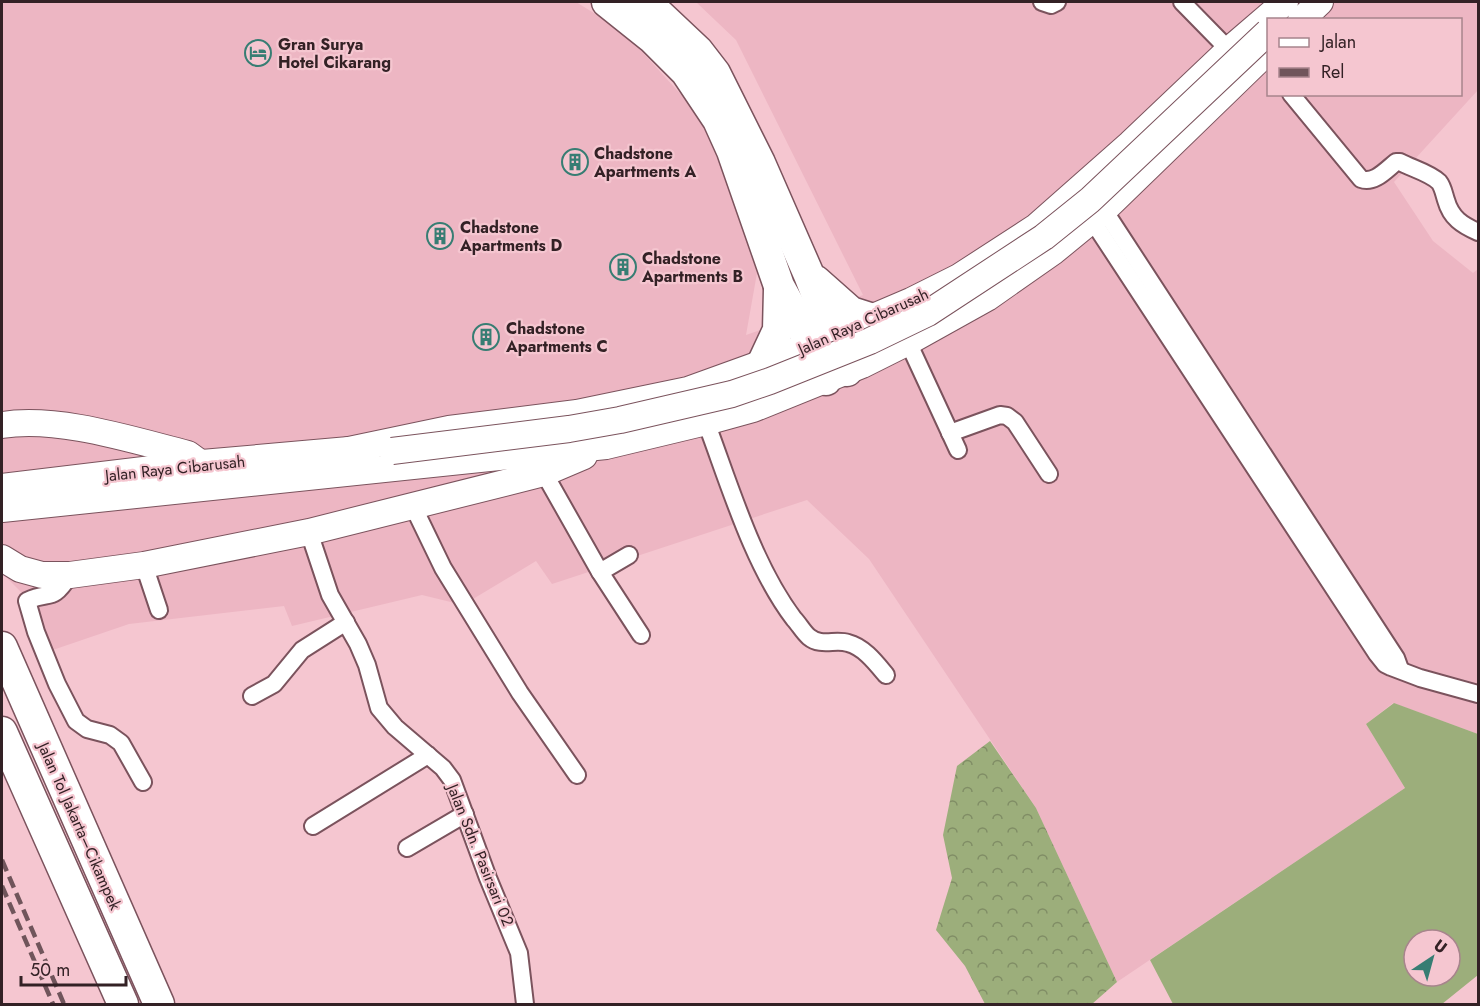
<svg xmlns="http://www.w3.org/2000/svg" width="1480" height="1006" font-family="Jost,sans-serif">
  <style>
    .built { fill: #edb6c3; fill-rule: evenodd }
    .grass { fill: #9cae7b; fill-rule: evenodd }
    .forest { fill: url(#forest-crowns) }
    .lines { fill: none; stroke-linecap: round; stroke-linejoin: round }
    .street-casing { stroke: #7b535d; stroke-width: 20 }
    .primary-casing { stroke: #7b535d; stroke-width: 28 }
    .highway-casing { stroke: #7b535d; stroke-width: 33 }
    .street { stroke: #fff; stroke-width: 16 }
    .primary { stroke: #fff; stroke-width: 26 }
    .highway { stroke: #fff; stroke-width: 30 }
    .rail { stroke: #70555b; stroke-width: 4.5; stroke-dasharray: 12 6; stroke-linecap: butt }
    .primary-bridge-casing { stroke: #7b535d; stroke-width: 28; stroke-linecap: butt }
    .primary-bridge { stroke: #fff; stroke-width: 26 }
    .labels { text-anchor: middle; stroke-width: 4.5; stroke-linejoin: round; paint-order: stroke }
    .poi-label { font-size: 16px; font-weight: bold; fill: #332125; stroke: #f5c6d0; text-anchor: start }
    .street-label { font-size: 16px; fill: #332125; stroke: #f5c6d0 }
  </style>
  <defs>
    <pattern id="forest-crowns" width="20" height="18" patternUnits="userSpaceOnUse" patternTransform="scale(1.5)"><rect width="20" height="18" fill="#9cae7b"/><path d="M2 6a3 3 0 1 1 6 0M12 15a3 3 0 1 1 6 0" fill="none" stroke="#808d65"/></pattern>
  </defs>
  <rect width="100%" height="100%" fill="#f5c6d0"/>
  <path class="built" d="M2 2H576L623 31 696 111 729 185 757 273 746 335 863 295 736 40 696 2H1478V90L1394 182 1433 241 1473 273 1478 269V734L1393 703 1366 724 1405 788 1117 982 1036 808 869 559 807 500 552 584 536 561 463 605 422 595 292 626 284 606 129 624 41 654 22 593 2 573ZM1268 20H1460V94H1268Z"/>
  <path class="grass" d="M1394 703 1478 734V975L1442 1004H1173L1150 960 1405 788 1366 724ZM1414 940H1450V976H1414Z"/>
  <polygon class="forest" points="990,741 1036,808 1117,982 1092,1004 985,1004 965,966 936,930 952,878 943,835 957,766"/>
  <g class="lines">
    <defs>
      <g id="street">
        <polyline points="1042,2 1051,5 1057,2"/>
        <polyline points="1182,2 1229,50"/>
        <path d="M1291 94 1361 179C1374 184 1386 170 1396 162H1400C1411 168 1430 173 1439 182 1443 187 1444 194 1446 200 1451 218 1462 225 1478 232"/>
        <polyline points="1104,210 1396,658 1400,669"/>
        <polyline points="1092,220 1377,654 1385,664 1391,667 1420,678 1478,694"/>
        <polyline points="908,342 958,450"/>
        <path d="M706 422C730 486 753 565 794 619 799 624 803 632 809 637 821 647 835 639 848 643 864 647 876 663 886 675"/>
        <polyline points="950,433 1000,415 1007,416 1015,422 1049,474"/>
        <polyline points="544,473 600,572 641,635"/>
        <polyline points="413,506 443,568 520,693 577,775"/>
        <polyline points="309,532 330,595 358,644 367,665 379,708 395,727 443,768 452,780 488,878 519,953 525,1004"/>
        <polyline points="144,565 159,610"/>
        <polyline points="600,572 629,555"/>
        <path d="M70 575C50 605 51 589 27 601L36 632 57 684 76 721 87 729 110 735 121 743 143 782"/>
        <polyline points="252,696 274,684 302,650 346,622"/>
        <polyline points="313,826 428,755"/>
        <polyline points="407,848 465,814"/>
      </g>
      <g id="primary">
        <polyline points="1301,20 1320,2"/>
        <path d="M2 425C59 416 132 440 188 454L199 462"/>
        <polyline points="349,450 449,429 577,413 688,390 782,356 911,301 959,277 1036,227 1130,144 1229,50 1285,2"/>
        <polyline points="2,487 202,463 349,450 365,450"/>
        <polyline points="2,509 606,446 706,422 753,409 862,365 908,342 987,298 1054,251 1104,210 1268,51"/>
        <polyline points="2,558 20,569 42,575 70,575 144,565 309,532 544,473 584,456"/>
      </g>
      <g id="highway">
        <polyline points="607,2 652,38 686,72 718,120 732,151 779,286 811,344 826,380"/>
        <polyline points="646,2 698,51 715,73 760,163 809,275 847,371"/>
        <polyline points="816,281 851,312 873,319"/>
        <polyline points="763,362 778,330 779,289"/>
        <polyline points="2,647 159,1004"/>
        <polyline points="2,732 123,1004"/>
      </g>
    </defs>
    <use href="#street" class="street-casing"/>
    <use href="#primary" class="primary-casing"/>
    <use href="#highway" class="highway-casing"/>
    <use href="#street" class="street"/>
    <use href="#primary" class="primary"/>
    <use href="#highway" class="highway"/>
    <g class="rail">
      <polyline points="2,860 64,1004"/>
      <polyline points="2,886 53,1004"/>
    </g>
    <defs>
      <polyline id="primary-bridge" points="392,451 569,429 620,420 732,394 770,381 870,341 928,313 1044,237 1090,200 1268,32"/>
    </defs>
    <use href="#primary-bridge" class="primary-bridge-casing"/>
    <use href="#primary-bridge" class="primary-bridge"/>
  </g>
  <defs>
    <symbol id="hotel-ring" viewBox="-11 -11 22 22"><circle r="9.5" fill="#f5c6d0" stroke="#377d73" stroke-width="1.5"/><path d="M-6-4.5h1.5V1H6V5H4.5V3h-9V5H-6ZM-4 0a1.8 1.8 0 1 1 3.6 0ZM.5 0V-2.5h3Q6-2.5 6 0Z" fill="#377d73"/></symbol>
    <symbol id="building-ring" viewBox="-11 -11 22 22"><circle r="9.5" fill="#f5c6d0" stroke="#377d73" stroke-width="1.5"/><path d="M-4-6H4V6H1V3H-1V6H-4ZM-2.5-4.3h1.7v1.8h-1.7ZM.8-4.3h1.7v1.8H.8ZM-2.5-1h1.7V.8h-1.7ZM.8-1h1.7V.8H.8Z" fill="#377d73"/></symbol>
  </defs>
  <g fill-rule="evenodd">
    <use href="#hotel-ring" x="243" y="38" width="30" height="30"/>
    <use href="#building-ring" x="560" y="147" width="30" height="30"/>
    <use href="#building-ring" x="425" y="221" width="30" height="30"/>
    <use href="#building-ring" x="608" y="252" width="30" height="30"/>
    <use href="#building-ring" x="471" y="322" width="30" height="30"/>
  </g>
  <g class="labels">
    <g class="poi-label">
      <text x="278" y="50">Gran Surya<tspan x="278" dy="18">Hotel Cikarang</tspan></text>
      <text x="594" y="159">Chadstone<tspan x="594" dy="18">Apartments A</tspan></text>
      <text x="460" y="233">Chadstone<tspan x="460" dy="18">Apartments D</tspan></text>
      <text x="642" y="264">Chadstone<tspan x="642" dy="18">Apartments B</tspan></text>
      <text x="506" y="334">Chadstone<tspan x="506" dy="18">Apartments C</tspan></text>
    </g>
    <g class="street-label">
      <text transform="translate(863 321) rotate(-24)" y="6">Jalan Raya Cibarusah</text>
      <text transform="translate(175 468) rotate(-6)" y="6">Jalan Raya Cibarusah</text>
      <text transform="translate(80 826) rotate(66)" y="6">Jalan Tol Jakarta–Cikampek</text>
      <text transform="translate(481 855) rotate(68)" y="6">Jalan Sdn. Pasirsari 02</text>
    </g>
  </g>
  <rect width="1480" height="1006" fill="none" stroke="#332125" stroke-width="6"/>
  <rect x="1267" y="18" width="195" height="78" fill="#f5c6d0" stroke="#a7848c" stroke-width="1.5"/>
  <rect x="1279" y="38" width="30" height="9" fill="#ffffff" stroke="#a7848c" stroke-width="1.5"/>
  <text x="1321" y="48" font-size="18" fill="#332125">Jalan</text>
  <rect x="1279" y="68" width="30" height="9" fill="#70555b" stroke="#a7848c" stroke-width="1.5"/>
  <text x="1321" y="78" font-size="18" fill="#332125">Rel</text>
  <g transform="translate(1432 958) rotate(36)"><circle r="28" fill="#f5c6d0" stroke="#a7848c" stroke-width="1.5"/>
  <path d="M0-4.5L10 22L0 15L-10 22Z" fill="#377d73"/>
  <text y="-9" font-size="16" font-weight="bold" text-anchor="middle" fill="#332125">U</text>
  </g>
  <path d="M21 976v9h105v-9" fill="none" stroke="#332125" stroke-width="3"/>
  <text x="30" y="976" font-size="18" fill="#332125" stroke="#f5c6d0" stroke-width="4.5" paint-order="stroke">50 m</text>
</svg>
